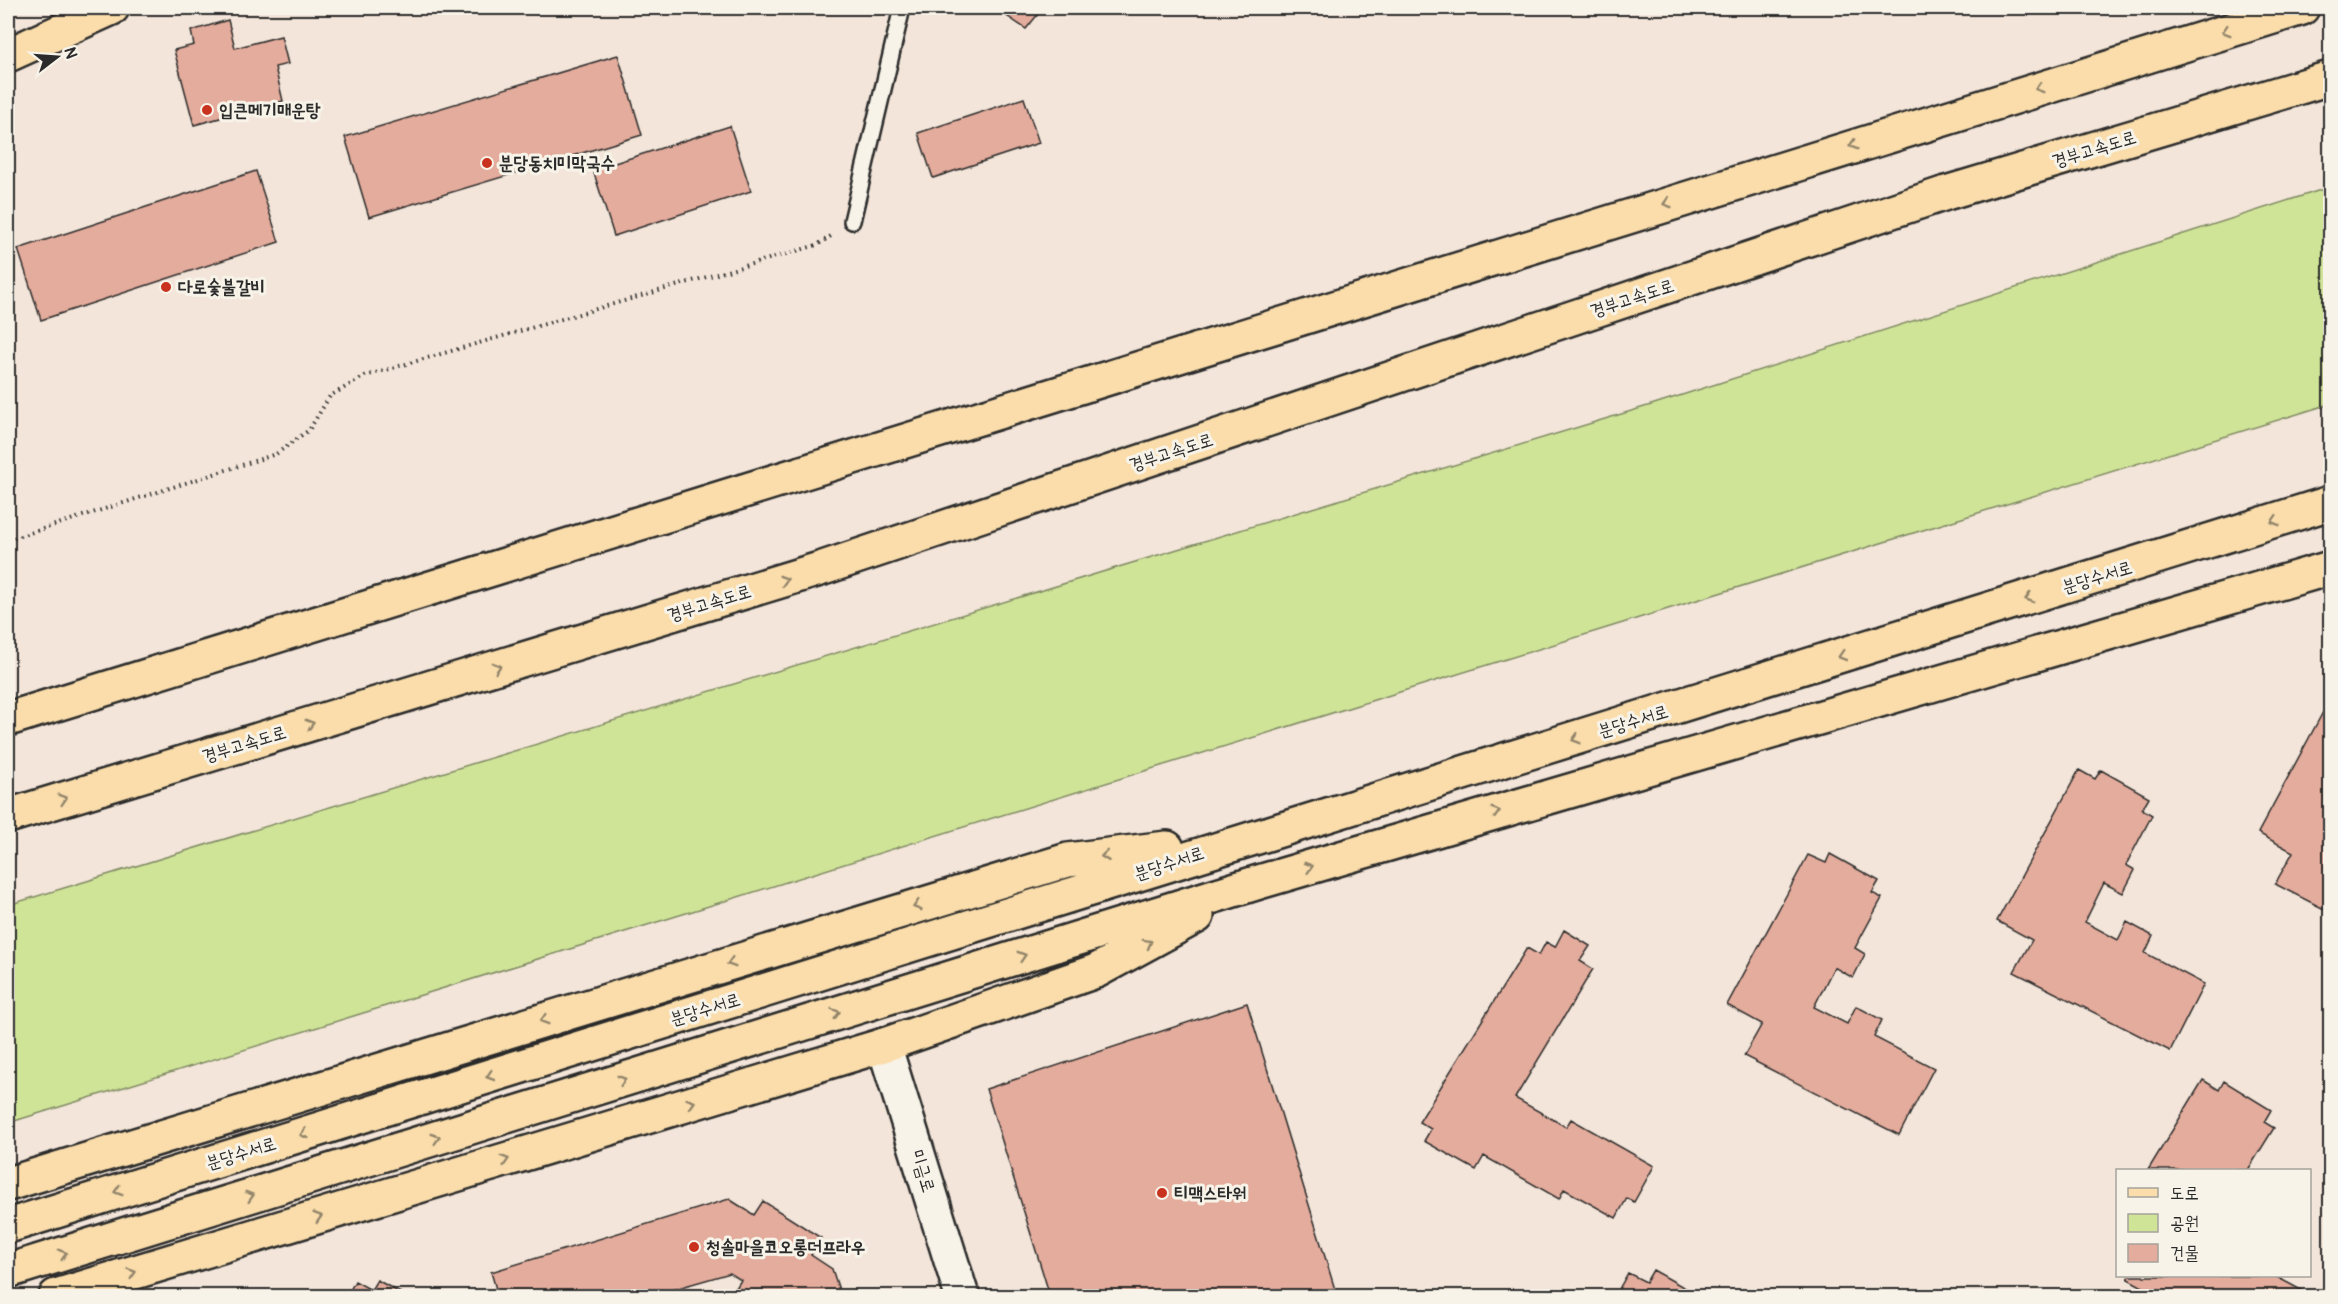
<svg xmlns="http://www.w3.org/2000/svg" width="2338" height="1304" font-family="Pangolin,'Poor Story',sans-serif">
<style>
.green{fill:#d0e498;stroke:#7e8862;stroke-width:1.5}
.building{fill:#e4ac9c;stroke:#2b2b2b;stroke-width:1.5}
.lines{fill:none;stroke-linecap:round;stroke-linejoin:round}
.lane-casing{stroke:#2b2b2b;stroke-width:20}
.secondary-casing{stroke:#2b2b2b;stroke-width:38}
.primary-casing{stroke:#2b2b2b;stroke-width:38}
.highway-casing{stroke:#2b2b2b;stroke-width:38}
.path{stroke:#2b2b2b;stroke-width:4;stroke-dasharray:1.5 4.5;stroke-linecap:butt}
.lane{stroke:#f7f3e8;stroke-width:15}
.secondary{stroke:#f7f3e8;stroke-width:33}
.primary{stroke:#faddab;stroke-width:33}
.highway{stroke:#faddab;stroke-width:33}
.oneway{stroke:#92846b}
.poi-dot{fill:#c8321e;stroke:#f7f3e8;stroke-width:2}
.labels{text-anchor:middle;stroke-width:6;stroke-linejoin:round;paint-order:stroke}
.poi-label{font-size:18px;font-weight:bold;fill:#2b2b2b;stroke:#f7f3e8;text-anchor:start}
.street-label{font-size:18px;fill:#2b2b2b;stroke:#f7f3e8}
</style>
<rect width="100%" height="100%" fill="#f3e5d9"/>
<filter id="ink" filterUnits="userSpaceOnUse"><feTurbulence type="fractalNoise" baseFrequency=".0167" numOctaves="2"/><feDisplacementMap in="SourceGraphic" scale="12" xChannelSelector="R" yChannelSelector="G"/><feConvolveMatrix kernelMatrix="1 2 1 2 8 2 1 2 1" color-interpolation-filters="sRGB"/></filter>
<g filter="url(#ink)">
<!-- green -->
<path class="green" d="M2330 187V404L8 1123V905L1651 405Z"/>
<!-- building -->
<path class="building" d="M995 8H1043L1026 29Z
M228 20 235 48 281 36 288 64 275 67 283 101 194 125 174 50 194 45 191 31Z
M618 55 642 135 369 217 345 137Z
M1024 98 1039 143 933 178 918 133Z
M730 126 751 191 614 236 593 170Z
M256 171 279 242 41 320 18 249Z
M2330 699V912L2275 884 2293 852 2258 833Z
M2079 770 2095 779 2101 770 2149 797 2142 809 2152 815 2126 865 2135 870 2123 893 2104 883 2085 922 2118 940 2127 922 2153 936 2145 953 2204 984 2170 1051 2014 972 2032 940 1997 921Z
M1830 854 1879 881 1872 893 1882 898 1855 948 1865 954 1853 978 1834 967 1814 1007 1847 1024 1856 1006 1882 1020 1874 1037 1934 1068 1899 1135 1744 1056 1762 1024 1727 1005 1808 855 1826 863Z
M1564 930 1590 946 1580 961 1593 969 1515 1098 1566 1127 1571 1119 1654 1166 1634 1202 1627 1198 1616 1218 1564 1189 1559 1199 1484 1156 1476 1170 1424 1141 1431 1129 1419 1122 1527 948 1539 955 1546 942 1555 947Z
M1247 1003 1337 1296H1050L986 1089Z
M2203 1080 2219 1090 2224 1081 2271 1110 2264 1122 2274 1128 2248 1170H2148Z
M729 1199 754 1215 763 1201 821 1238 811 1255 832 1269 841 1296H767L757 1290 753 1296H738L733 1293 741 1280 730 1273 650 1296H498L491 1272Z
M1653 1270 1687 1289 1683 1296H1615L1628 1273 1646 1282Z
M2130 1276H2275L2312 1296H2159L2128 1279Z
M377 1280 406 1296H347L355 1281 371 1290Z"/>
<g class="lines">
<defs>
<path id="lane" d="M852 221 902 8"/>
<path id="secondary" d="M884 1045 962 1296"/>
<path id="primary" d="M8 55 112 8"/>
<path id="highway" d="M8 719 2302 8
M8 816 823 568 1946 193 2330 78
M8 1184 1068 860 1167 848
M8 1226 2330 503
M8 1271 1259 882 2330 568
M56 1296 884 1045 1096 971 1197 916"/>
</defs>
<!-- lane casing -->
<use href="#lane" class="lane-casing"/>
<!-- secondary casing -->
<use href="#secondary" class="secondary-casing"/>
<!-- primary casing -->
<use href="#primary" class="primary-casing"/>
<!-- highway casing -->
<use href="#highway" class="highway-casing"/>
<!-- path -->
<path class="path" d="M8 540 276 454 309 430 330 396 365 376 817 245 831 236"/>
<!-- lane -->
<use href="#lane" class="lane"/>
<!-- secondary -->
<use href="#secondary" class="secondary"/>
<!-- primary -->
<use href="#primary" class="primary"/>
<!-- highway -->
<use href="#highway" class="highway"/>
</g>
<!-- one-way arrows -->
<defs><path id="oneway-chevron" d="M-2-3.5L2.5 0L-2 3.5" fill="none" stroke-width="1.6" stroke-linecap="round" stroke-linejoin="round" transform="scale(1.5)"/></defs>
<g class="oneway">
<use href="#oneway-chevron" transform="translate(2226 31) rotate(163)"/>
<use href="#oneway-chevron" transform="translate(2039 88) rotate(163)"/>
<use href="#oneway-chevron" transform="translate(1853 145) rotate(163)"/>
<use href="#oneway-chevron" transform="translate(1667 203) rotate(163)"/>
<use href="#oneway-chevron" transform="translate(2275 521) rotate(163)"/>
<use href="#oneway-chevron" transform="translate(784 580) rotate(-17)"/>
<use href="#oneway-chevron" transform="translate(2029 598) rotate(163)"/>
<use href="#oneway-chevron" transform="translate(1842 656) rotate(163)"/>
<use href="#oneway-chevron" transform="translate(497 667) rotate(-17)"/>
<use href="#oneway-chevron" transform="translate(310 724) rotate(-17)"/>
<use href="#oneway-chevron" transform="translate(1576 739) rotate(163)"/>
<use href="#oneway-chevron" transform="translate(63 799) rotate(-17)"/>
<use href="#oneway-chevron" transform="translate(1496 812) rotate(-16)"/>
<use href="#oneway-chevron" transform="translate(1105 856) rotate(173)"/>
<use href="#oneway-chevron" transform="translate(1309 867) rotate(-16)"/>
<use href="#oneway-chevron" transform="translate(917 906) rotate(163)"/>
<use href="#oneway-chevron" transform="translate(1148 943) rotate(-29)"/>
<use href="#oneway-chevron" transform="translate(1022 956) rotate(-17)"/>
<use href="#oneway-chevron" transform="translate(731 963) rotate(163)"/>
<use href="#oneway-chevron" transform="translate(836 1013) rotate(-17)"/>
<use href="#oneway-chevron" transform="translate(544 1020) rotate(163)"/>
<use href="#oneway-chevron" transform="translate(490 1076) rotate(163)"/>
<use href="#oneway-chevron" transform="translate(622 1080) rotate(-17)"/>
<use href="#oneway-chevron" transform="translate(691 1103) rotate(-17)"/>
<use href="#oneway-chevron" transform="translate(304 1134) rotate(163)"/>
<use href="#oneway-chevron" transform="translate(436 1138) rotate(-17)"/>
<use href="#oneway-chevron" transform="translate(505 1160) rotate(-17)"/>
<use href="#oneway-chevron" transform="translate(118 1191) rotate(163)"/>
<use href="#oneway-chevron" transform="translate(250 1196) rotate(-17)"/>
<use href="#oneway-chevron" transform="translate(318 1217) rotate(-17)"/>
<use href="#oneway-chevron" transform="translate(63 1254) rotate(-17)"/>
<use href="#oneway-chevron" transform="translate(132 1273) rotate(-17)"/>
</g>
</g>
<!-- markers -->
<g class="poi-dot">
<circle cx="207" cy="110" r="6"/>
<circle cx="487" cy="163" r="6"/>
<circle cx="166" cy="287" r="6"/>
<circle cx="1162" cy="1193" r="6"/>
<circle cx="694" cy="1247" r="6"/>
</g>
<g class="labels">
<!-- poi labels -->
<g class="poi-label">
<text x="219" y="116">입큰메기매운탕</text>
<text x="499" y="169">분당동치미막국수</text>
<text x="178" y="293">다로숯불갈비</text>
<text x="1174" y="1199">티맥스타워</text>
<text x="706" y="1253">청솔마을코오롱더프라우</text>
</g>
<!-- street labels -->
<g class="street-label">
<text transform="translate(2094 149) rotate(-17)" y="6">경부고속도로</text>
<text transform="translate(1632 298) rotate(-18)" y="6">경부고속도로</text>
<text transform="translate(1171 452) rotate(-18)" y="6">경부고속도로</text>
<text transform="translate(2097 577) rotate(-17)" y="6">분당수서로</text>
<text transform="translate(709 603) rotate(-17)" y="6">경부고속도로</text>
<text transform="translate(1633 721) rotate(-17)" y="6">분당수서로</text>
<text transform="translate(244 744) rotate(-17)" y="6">경부고속도로</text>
<text transform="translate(1169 863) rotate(-18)" y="6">분당수서로</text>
<text transform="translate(705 1009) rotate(-17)" y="6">분당수서로</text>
<text transform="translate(241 1153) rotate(-17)" y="6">분당수서로</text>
<text transform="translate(923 1171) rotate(73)" y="6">미금로</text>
</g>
</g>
<!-- margin -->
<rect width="2338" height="1304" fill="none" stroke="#f7f3e8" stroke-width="30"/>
<rect x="15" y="15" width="2308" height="1274" fill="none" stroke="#2b2b2b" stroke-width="2" filter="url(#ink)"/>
<!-- legend -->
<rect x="2116" y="1169" width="195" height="108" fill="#f7f3e8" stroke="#a5a39c" stroke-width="1.5"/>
<rect x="2128" y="1188" width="30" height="9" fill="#faddab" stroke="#a5a39c" stroke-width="1.5"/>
<text x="2170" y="1199" font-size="18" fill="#2b2b2b">도로</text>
<rect x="2128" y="1214" width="30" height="18" fill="#d0e498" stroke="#a5a39c" stroke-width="1.5"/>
<text x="2170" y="1229" font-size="18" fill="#2b2b2b">공원</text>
<rect x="2128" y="1244" width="30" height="18" fill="#e4ac9c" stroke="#a5a39c" stroke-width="1.5"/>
<text x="2170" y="1259" font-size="18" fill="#2b2b2b">건물</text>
<!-- north arrow -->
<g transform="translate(57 57) rotate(73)" stroke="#f7f3e8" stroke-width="4.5" paint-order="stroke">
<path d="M0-4.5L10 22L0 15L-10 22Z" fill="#2b2b2b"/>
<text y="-9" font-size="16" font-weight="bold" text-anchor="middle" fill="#2b2b2b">N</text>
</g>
</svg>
